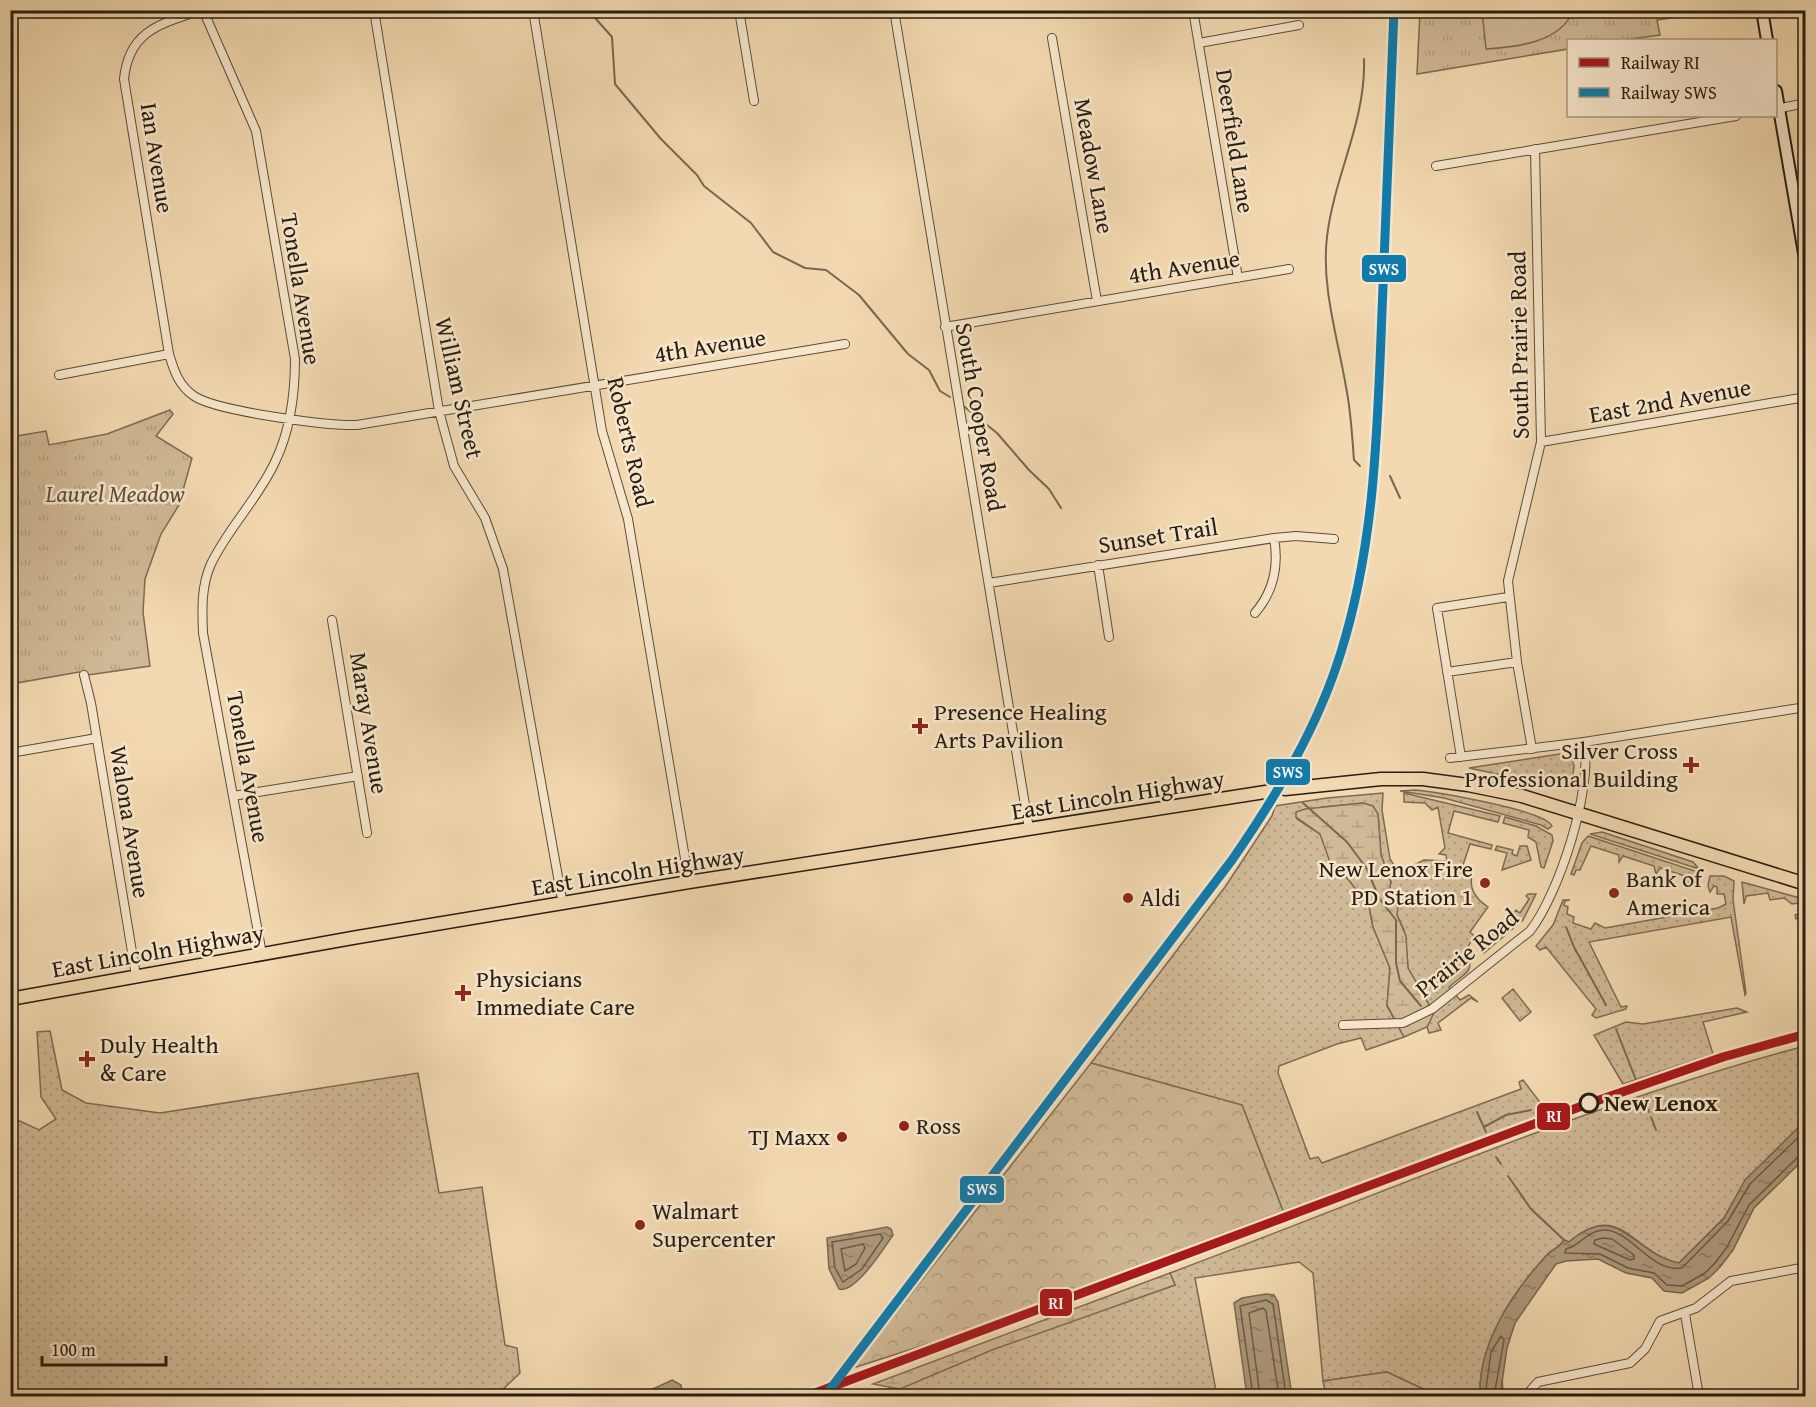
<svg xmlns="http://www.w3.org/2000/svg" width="1816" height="1407" font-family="'Gentium Book Plus',serif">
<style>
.grass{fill:url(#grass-dots);stroke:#7c6b54;stroke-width:1.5}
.forest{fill:url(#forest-crowns);stroke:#7c6b54;stroke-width:1.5}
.wetland{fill:url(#wetland-marsh);stroke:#7c6b54;stroke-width:1.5}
.park{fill:url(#park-tufts);stroke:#7c6b54;stroke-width:1.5}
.pitch{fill:#d0b996;stroke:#7c6b54;stroke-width:1.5}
.water{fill:url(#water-ripples);stroke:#786751;stroke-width:1.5}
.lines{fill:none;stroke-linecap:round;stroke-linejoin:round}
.shore{stroke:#6a5b46;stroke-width:1.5}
.stream{stroke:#786751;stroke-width:2}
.minor-casing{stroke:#5a4c39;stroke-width:10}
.secondary-casing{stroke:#271d11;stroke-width:14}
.primary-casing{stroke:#271d11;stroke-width:15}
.minor{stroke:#f7e6cc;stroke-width:8}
.secondary{stroke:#f7e6cc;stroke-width:10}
.primary{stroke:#f3d9b1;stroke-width:12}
.rail-1-casing{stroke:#f7e6cc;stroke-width:14}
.rail-2-casing{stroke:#f7e6cc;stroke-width:14}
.rail-1{stroke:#a81818;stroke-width:9}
.rail-2{stroke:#117bac;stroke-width:9}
.poi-dot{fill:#8f2418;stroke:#f7e6cc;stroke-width:2}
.stop-dot{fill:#f7e6cc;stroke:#271d11;stroke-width:3}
.labels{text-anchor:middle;stroke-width:5;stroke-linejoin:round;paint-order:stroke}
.street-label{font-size:24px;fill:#271d11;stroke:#f7e6cc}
.park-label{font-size:24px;font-style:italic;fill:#5a4c39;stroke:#f7e6cc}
.poi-label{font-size:24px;fill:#271d11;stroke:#f7e6cc;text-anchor:start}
.stop-label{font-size:24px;font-weight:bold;fill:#271d11;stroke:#f7e6cc;text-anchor:start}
.line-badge{stroke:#f7e6cc;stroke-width:2}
.badge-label{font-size:16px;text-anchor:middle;font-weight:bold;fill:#fff}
</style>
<defs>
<pattern id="grass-dots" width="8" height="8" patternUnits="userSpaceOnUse" patternTransform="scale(1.5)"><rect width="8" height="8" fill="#d0b996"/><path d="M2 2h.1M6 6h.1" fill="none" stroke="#b39f80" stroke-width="1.8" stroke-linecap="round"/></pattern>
<pattern id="forest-crowns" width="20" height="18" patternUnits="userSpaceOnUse" patternTransform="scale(1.5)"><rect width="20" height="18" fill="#d0b996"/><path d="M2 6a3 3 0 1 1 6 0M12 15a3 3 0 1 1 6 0" fill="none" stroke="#b39f80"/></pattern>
<pattern id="wetland-marsh" width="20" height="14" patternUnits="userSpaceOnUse" patternTransform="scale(1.5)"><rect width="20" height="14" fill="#d0b996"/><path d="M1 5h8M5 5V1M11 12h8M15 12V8" fill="none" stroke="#b39f80"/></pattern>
<pattern id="park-tufts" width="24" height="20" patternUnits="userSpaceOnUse" patternTransform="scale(1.5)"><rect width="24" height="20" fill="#d0b996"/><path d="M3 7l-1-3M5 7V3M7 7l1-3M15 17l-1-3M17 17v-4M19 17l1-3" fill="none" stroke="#b39f80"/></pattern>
<pattern id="water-ripples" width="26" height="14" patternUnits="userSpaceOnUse" patternTransform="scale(1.5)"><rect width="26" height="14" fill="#ae997b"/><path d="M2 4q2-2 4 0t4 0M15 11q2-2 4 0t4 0" fill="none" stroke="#8e7c63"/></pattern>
</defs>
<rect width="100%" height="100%" fill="#f3d9b1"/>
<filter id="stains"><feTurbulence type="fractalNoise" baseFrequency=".00333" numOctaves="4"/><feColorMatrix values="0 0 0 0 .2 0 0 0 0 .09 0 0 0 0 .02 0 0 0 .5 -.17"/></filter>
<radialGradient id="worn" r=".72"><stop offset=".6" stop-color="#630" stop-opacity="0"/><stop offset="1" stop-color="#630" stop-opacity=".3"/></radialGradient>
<!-- grass -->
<path class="grass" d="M1566 753 1571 756 1574 766 1572 784 1566 789 1469 768Z
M1415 790C1436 792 1545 810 1552 826L1548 829 1541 825 1444 798 1400 791Z
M1383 793 1382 810 1390 859 1399 873 1424 860 1447 861 1446 855 1439 854 1445 848 1438 807 1432 810 1425 803 1404 802V793L1500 816 1498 822 1454 811 1448 833 1492 845 1491 849 1470 844 1463 865 1473 869C1468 886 1473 897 1488 907L1470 932 1474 936 1468 947C1472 975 1471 968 1449 987L1460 1000 1469 995 1478 1002 1471 998 1438 1023 1441 1030 1429 1033 1427 1027 1433 1009 1424 999 1408 968 1404 930 1397 915 1396 904 1388 895 1391 882 1381 855 1378 814 1363 803 1323 807 1296 814 1297 819 1320 834 1341 870 1369 906 1373 927 1390 968 1387 1006 1404 1037 1366 1050 1361 1038 1337 1044 1279 1066 1278 1073 1310 1159 1318 1157 1322 1163 1521 1089 1519 1082 1523 1080 1542 1105 1543 1115 1283 1211 1242 1105 1091 1063 1225 887 1272 816 1275 806 1327 798Z
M1505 817 1536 826 1552 835 1553 841 1544 868 1541 867 1536 842 1528 837 1529 830 1503 823Z
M1602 832 1693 862 1699 869 1590 834Z
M1588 836 1698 872 1699 877 1694 884 1688 885V877L1660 868 1656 874 1654 866 1623 856 1619 862V855L1591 846 1580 870H1576L1574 875 1571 874 1582 843Z
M1497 846 1513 850 1512 854 1517 856 1520 846H1527L1531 860 1502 870 1507 853 1495 850Z
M1710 876H1724L1734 881 1733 900 1746 993 1745 995 1731 917 1589 942 1621 1007 1627 1006 1626 1009 1596 1018 1592 1015 1596 1009 1546 947 1540 950 1536 946 1553 925 1563 900H1570L1565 901 1564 905 1568 907 1567 914 1574 917 1573 923 1591 929 1595 923 1605 928 1718 908 1726 904 1724 894H1717V887L1714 886 1710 892 1708 886Z
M1742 882 1800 898 1805 901V912L1796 919 1795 915 1801 913 1799 903 1792 904 1784 898 1770 900 1768 893 1746 896 1744 904Z
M1528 894H1536L1523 920 1484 953 1482 947 1502 921 1507 924 1516 910 1520 913 1529 899 1526 896Z
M1513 989 1531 1012 1520 1021 1502 998Z
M1737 1008 1747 1012 1703 1022 1713 1054 1623 1084 1594 1035 1626 1022 1643 1024Z
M50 1031 62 1090 86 1103 160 1113 418 1073 439 1193 482 1187 505 1345 517 1348 520 1373 496 1396H11V1117L39 1130 56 1119 41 1097 37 1032Z
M1805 1046V1121L1746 1180 1724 1218 1679 1263C1631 1253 1621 1198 1569 1242L1564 1240C1559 1248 1553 1249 1547 1255 1512 1293 1478 1344 1480 1396H1438L1387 1372 1323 1381 1313 1273 1299 1262 1195 1278 1217 1396H877L906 1377 1175 1285 1170 1273C1381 1194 1588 1104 1805 1046Z"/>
<!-- forest -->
<path class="forest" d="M1091 1063 1242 1105 1283 1211 937 1341 853 1368Z
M1387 1372 1438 1396H1326L1323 1381Z"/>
<!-- wetland -->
<path class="wetland" d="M1363 803 1373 806 1378 814 1381 855 1391 882 1388 895 1398 907 1397 915 1406 936 1408 968 1434 1013 1427 1027 1404 1037 1387 1005 1390 968 1373 927 1369 906 1341 870 1330 862 1320 834 1296 817V812L1305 809Z
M1170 1273 1175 1285 992 1350 900 1389 873 1384Z"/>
<!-- park -->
<path class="park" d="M1420 11H1717L1657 20 1660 35 1623 40H1568V49L1417 74Z
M170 410 173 414 156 436 192 458 179 505 161 534 145 579 143 612 150 666 88 675 79 672 11 684V437L46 431 49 445 107 434Z"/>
<!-- pitch -->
<path class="pitch" d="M1482 11V10L1573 11C1560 43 1516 47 1486 49Z"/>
<!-- water -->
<path class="water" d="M1805 1121V1158L1754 1208 1733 1250 1720 1267 1709 1278 1682 1293 1664 1291 1652 1278 1626 1273 1598 1259 1566 1261 1556 1264 1515 1323 1507 1348 1500 1396H1480C1478 1344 1512 1293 1547 1255 1553 1249 1559 1248 1564 1240L1569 1242C1620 1199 1632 1254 1679 1263L1724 1218 1745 1180Z
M887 1227 891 1229 893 1235C884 1248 855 1294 839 1289L829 1269 827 1238Z
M1266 1294 1274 1295 1278 1302 1292 1396H1247L1234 1303 1242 1298Z
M672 1380 681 1385 683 1396H638Z"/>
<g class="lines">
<!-- shore -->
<path class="shore" d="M1806 1130 1750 1184 1728 1221 1682 1268C1650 1273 1631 1229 1603 1230 1587 1231 1580 1246 1566 1249L1565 1253 1600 1254 1628 1268 1654 1273 1667 1285 1682 1286 1705 1273 1715 1263 1727 1247 1749 1205 1799 1156 1806 1154
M880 1234 883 1238 862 1269 843 1282 835 1268 832 1242Z
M1603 1238 1612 1239 1634 1255V1259L1630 1260 1594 1244 1595 1240Z
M863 1244 865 1248 856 1264 845 1271 841 1249Z
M1253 1396 1240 1306 1266 1300 1273 1304 1286 1396
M1260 1396 1249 1313 1263 1308 1266 1311 1279 1396
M1485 1396 1491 1352 1501 1336 1504 1340 1494 1396"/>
<!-- stream -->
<path class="stream" d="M588 10 612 37 615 84 661 139 697 175 704 186 751 223 773 252 805 268 826 270 859 295 908 354 929 370 940 391 950 397
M961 404 997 433 1029 470 1049 489 1061 508
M1360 466 1354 460C1352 436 1351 411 1346 387 1338 339 1321 286 1327 237 1334 176 1366 122 1364 59
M1390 476 1400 498
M1303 803 1347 842 1367 869 1379 898 1396 920V963L1400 981 1421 1006
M1566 927 1574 947 1606 1005
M1616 1029 1636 1080
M1644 1098 1649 1112
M1477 1112 1486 1132
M1651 1117 1656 1130
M1484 1127 1506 1115 1531 1110
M1496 1157 1501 1164
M1508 1176 1531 1209 1564 1240
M1502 1381 1503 1396"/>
<defs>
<path id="minor" d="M201 10C161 24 129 30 124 79L169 354C174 371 179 386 194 396 216 411 327 426 357 425L845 344
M203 10 256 131 295 359C295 393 290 431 275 462 258 499 228 528 211 564 201 586 202 610 203 633L262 954
M374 10 439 411 454 466 485 518 503 569 563 905
M533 10 602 431 628 519 689 882
M739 10 754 101
M894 10 1029 829
M1193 10 1238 278
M1052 38 1097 301
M1199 43 1299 25
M1776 109 1806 103
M1436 166 1736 116
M945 327 1289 269
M59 375 169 354
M1541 442 1806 397
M1098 565 1109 637
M989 583 1274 538 1296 536 1334 539
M1255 613C1274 591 1279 566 1274 538
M332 620 367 833
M1447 672 1517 662
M84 675 91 703 136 976
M1532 749 1517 662 1508 581 1541 442 1535 149
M10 753 97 738
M1461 757 1437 608 1508 597
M1450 758 1584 742 1806 707
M233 796 358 776
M1343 1025 1403 1023 1432 1009 1530 931C1559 894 1593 789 1584 742
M1685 1314 1699 1396
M1529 1396 1530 1391 1538 1382 1630 1363 1645 1349 1660 1321 1696 1308 1731 1281 1806 1267
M1799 1396 1806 1395"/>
<path id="secondary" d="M1762 10 1767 40
M1776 91 1806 265"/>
<path id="primary" d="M1285 789 1381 779H1423L1468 785 1522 796 1806 884
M10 999 358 937 689 882 1272 791"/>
</defs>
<!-- minor casing -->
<use href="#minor" class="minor-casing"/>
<!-- secondary casing -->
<use href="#secondary" class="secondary-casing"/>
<!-- primary casing -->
<use href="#primary" class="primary-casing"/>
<!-- minor -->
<use href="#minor" class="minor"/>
<!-- secondary -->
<use href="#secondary" class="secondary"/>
<!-- primary -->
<use href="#primary" class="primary"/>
<defs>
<path id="rail-1" d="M807 1396 1582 1106 1723 1057 1806 1034"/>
<path id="rail-2" d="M825 1396 1232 860C1277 795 1318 727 1341 652 1373 550 1377 443 1381 337 1386 228 1389 119 1394 10"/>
</defs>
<!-- rail-1 casing -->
<use href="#rail-1" class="rail-1-casing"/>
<!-- rail-2 casing -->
<use href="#rail-2" class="rail-2-casing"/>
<!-- rail-1 -->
<use href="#rail-1" class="rail-1"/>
<!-- rail-2 -->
<use href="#rail-2" class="rail-2"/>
</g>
<!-- markers -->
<g class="poi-dot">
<path d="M917 717h6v6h6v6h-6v6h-6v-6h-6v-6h6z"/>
<path d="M1688 756h6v6h6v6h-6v6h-6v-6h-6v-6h6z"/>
<circle cx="1485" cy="883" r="6"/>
<circle cx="1614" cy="893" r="6"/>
<circle cx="1128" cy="898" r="6"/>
<path d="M460 984h6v6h6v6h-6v6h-6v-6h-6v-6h6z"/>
<path d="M84 1050h6v6h6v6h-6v6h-6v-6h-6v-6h6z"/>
<circle cx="904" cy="1126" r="6"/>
<circle cx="842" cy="1137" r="6"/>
<circle cx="640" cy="1225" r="6"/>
</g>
<circle class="stop-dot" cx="1589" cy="1103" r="9"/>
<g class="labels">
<!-- street labels -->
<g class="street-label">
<text transform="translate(1235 141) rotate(81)" y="8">Deerfield Lane</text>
<text transform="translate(157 158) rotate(81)" y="8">Ian Avenue</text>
<text transform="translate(1094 166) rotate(80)" y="8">Meadow Lane</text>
<text transform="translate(1184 267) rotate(-9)" y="8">4th Avenue</text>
<text transform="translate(301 289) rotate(81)" y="8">Tonella Avenue</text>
<text transform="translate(1519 345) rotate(-91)" y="8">South Prairie Road</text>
<text transform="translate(710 346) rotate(-9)" y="8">4th Avenue</text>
<text transform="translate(459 388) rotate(77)" y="8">William Street</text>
<text transform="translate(1670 401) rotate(-10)" y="8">East 2nd Avenue</text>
<text transform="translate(980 417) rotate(80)" y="8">South Cooper Road</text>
<text transform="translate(630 442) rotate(77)" y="8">Roberts Road</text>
<text transform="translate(1158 536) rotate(-9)" y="8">Sunset Trail</text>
<text transform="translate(369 723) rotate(81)" y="8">Maray Avenue</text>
<text transform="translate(248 767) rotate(80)" y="8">Tonella Avenue</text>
<text transform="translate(1118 795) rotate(-9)" y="8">East Lincoln Highway</text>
<text transform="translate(130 822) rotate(81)" y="8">Walona Avenue</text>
<text transform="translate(638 871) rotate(-9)" y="8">East Lincoln Highway</text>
<text transform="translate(158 951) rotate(-10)" y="8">East Lincoln Highway</text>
<text transform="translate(1467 953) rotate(-39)" y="8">Prairie Road</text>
</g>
<!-- park labels -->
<g class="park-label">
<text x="115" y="502">Laurel Meadow</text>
</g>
<!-- poi labels -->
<g class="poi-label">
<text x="934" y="720">Presence Healing<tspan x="934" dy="28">Arts Pavilion</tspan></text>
<text x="1678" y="759" text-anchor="end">Silver Cross<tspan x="1678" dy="28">Professional Building</tspan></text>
<text x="1473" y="877" text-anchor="end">New Lenox Fire<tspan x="1473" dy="28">PD Station 1</tspan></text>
<text x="1626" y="887">Bank of<tspan x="1626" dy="28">America</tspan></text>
<text x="1140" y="906">Aldi</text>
<text x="476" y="987">Physicians<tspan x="476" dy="28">Immediate Care</tspan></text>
<text x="100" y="1053">Duly Health<tspan x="100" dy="28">&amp; Care</tspan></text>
<text x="916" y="1134">Ross</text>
<text x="830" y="1145" text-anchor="end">TJ Maxx</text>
<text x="652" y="1219">Walmart<tspan x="652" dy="28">Supercenter</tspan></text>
</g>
<!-- stop labels -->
<g class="stop-label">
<text x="1604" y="1111">New Lenox</text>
</g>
</g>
<g class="line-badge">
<rect x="1361" y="254" width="46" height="29" rx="6" fill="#117bac"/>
<rect x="1265" y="758" width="46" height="28" rx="6" fill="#117bac"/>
<rect x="1536" y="1102" width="35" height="29" rx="6" fill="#a81818"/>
<rect x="959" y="1175" width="46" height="29" rx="6" fill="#117bac"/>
<rect x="1039" y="1288" width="34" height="29" rx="6" fill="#a81818"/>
</g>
<g class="badge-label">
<text x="1384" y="275">SWS</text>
<text x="1288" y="778">SWS</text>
<text x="1554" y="1122">RI</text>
<text x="982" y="1195">SWS</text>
<text x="1056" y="1309">RI</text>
</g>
<!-- margin -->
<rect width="1816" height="1407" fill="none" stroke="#f3d9b1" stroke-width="36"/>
<rect x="12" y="12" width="1792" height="1383" fill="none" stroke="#271d11" stroke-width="3"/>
<rect x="18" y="18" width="1780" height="1371" fill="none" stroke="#271d11" stroke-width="1.5"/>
<!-- legend -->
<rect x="1567" y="39" width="210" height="78" fill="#f7e6cc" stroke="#a49681" stroke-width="1.5"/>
<rect x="1579" y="58" width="30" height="9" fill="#a81818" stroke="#a49681" stroke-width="1.5"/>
<text x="1621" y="69" font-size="18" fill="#271d11">Railway RI</text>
<rect x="1579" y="88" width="30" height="9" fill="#117bac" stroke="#a49681" stroke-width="1.5"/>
<text x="1621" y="99" font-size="18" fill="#271d11">Railway SWS</text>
<!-- scale -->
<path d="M42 1356v9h124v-9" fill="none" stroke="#271d11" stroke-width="3"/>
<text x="51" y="1356" font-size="18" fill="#271d11" stroke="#f7e6cc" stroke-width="4.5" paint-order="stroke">100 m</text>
<rect width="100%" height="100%" filter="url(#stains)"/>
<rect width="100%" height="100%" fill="url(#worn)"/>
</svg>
